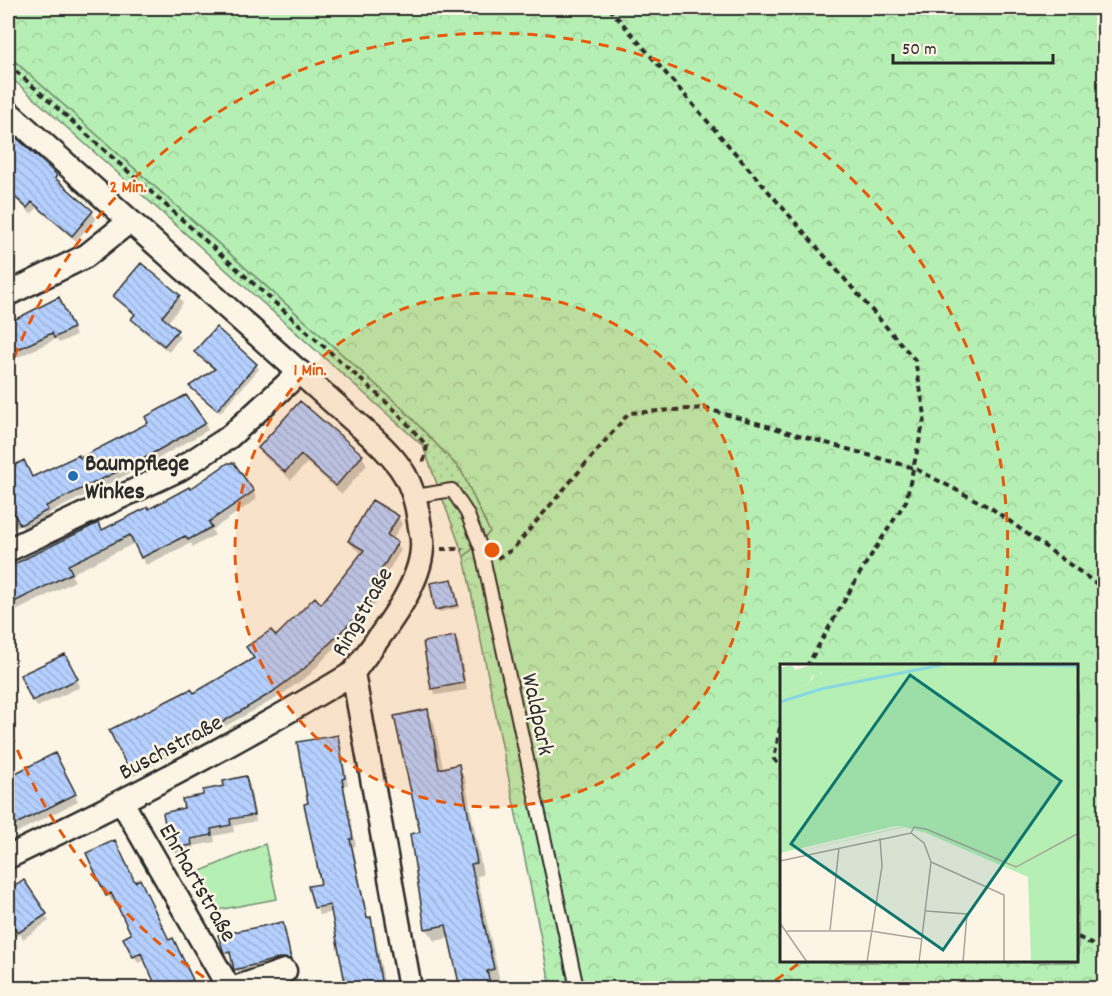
<svg xmlns="http://www.w3.org/2000/svg" width="1112" height="996" font-family="Dekko,sans-serif">
<style>
.grass{fill:url(#grass-dots);stroke:#708d6f;stroke-width:1.5}
.forest{fill:url(#forest-crowns);stroke:#708d6f;stroke-width:1.5;fill-rule:evenodd}
.park{fill:#b6efb3;stroke:#708d6f;stroke-width:1.5}
.shadow{fill:#0003}
.building{fill:url(#building-back-hatch);stroke:#2b2b2b;stroke-width:1.5}
.lines{fill:none;stroke-linecap:round;stroke-linejoin:round}
.lane-casing{stroke:#2b2b2b;stroke-width:16}
.street-casing{stroke:#2b2b2b;stroke-width:27}
.path{stroke:#2b2b2b;stroke-width:4;stroke-dasharray:6 4.5;stroke-linecap:butt}
.lane{stroke:#fcf5e5;stroke-width:12}
.street{stroke:#fcf5e5;stroke-width:22}
.ring{fill:none;stroke:#e8590c;stroke-width:3;stroke-dasharray:10 8}
.poi-dot{fill:#1f6fb2;stroke:#fcf5e5;stroke-width:2}
.labels{text-anchor:middle;stroke-width:5;stroke-linejoin:round;paint-order:stroke}
.poi-label{font-size:24px;font-weight:bold;fill:#2b2b2b;stroke:#fcf5e5;text-anchor:start}
.street-label{font-size:24px;fill:#2b2b2b;stroke:#fcf5e5}
.inset-river{fill:none;stroke:#87d8e1;stroke-width:3}
.inset-road{fill:none;stroke:#a8a49b;stroke-width:1.5}
.view{fill:#0f766e;fill-opacity:0.15;stroke:#0f766e;stroke-width:3}
.inset-edge{fill:none;stroke:#2b2b2b;stroke-width:3}
.centre{fill:#e8590c;stroke:#fcf5e5;stroke-width:3}
.ring-label{font-size:18px;text-anchor:middle;font-weight:bold;fill:#e8590c;stroke:#fcf5e5;stroke-width:5;stroke-linejoin:round;paint-order:stroke}
</style>
<defs>
<pattern id="grass-dots" width="8" height="8" patternUnits="userSpaceOnUse" patternTransform="scale(1.5)"><rect width="8" height="8" fill="#b6efb3"/><path d="M2 2h.1M6 6h.1" fill="none" stroke="#9dcd9a" stroke-width="1.8" stroke-linecap="round"/></pattern>
<pattern id="forest-crowns" width="20" height="18" patternUnits="userSpaceOnUse" patternTransform="scale(1.5)"><rect width="20" height="18" fill="#b6efb3"/><path d="M2 6a3 3 0 1 1 6 0M12 15a3 3 0 1 1 6 0" fill="none" stroke="#9dcd9a"/></pattern>
<pattern id="building-back-hatch" width="6" height="6" patternUnits="userSpaceOnUse" patternTransform="scale(1.5)"><rect width="6" height="6" fill="#b5d0fe"/><path d="M-1 5l2 2M0 0l6 6M5-1l2 2" fill="none" stroke="#9cb3da"/></pattern>
</defs>
<rect width="100%" height="100%" fill="#fcf5e5"/>
<filter id="ink" filterUnits="userSpaceOnUse"><feTurbulence type="fractalNoise" baseFrequency=".0167" numOctaves="2"/><feDisplacementMap in="SourceGraphic" scale="12" xChannelSelector="R" yChannelSelector="G"/><feConvolveMatrix kernelMatrix="1 2 1 2 8 2 1 2 1" color-interpolation-filters="sRGB"/></filter>
<g filter="url(#ink)">
<!-- grass -->
<path class="grass" d="M8 55 401 407 461 470 490 532 464 557 423 446 8 75Z"/>
<!-- forest -->
<path class="forest" d="M8 8H1104V988H551L464 557 490 532 461 470 401 407 8 55ZM782 666H1078V962H782Z"/>
<!-- park -->
<path class="park" d="M265 844 277 899 218 910 196 873Z"/>
<!-- shadow -->
<path class="shadow" d="M8 132 92 212 96 219 76 241 37 208 31 214 10 194 8 186 14 179 8 173Z
M8 261 14 276 8 279Z
M115 296H179L183 303 167 323 180 337 169 352 137 326 133 319 136 316Z
M58 299 76 335 59 343 56 339 8 362V323Z
M196 352 256 365 259 369 220 413 191 386 215 371Z
M11 403 13 408 8 411V405Z
M205 424 208 430 145 466 49 513 51 518 25 531 21 525 8 532V470L23 462 32 479 80 460Z
M260 448 362 456 367 465 342 494 307 463 291 480 265 457Z
M253 491 257 499 212 530 215 535 193 547 191 543 146 565 135 543 71 574 75 581 8 615V569L97 525 102 532 149 511Z
M398 517 402 524 392 540 401 550 376 591 381 598 309 675 275 699 134 776 111 731 193 695 256 659 276 639 321 606 363 554 354 548 350 541Z
M452 580 459 608 439 612 437 609Z
M455 637 459 644 467 690 436 695 432 688Z
M69 662 80 687 37 707 33 700Z
M427 711 434 723 443 769 458 766 465 779 483 875 477 876 500 982 493 983 494 988H461L450 938 434 941 427 929 422 833Z
M337 737 341 744 348 785H344L356 846H353L368 919 374 926 385 988H338V986L347 984 333 912 319 915 310 887 322 885 310 805Z
M55 755 78 801 8 837V779Z
M246 778 250 785 256 821 233 826 234 832 214 836 215 842 194 846 195 852 176 856 165 814 186 810 205 796Z
M88 854 135 883 169 942 176 947 196 988H159L145 960 138 963 125 939 133 935 116 900 112 902 108 895Z
M23 882 49 921 23 939 20 934 8 942V892Z
M283 924 291 962 283 961 238 973 232 955H228L226 952Z"/>
<!-- building -->
<path class="building" d="M8 130 57 175 55 178 93 211 72 236 32 202 27 208 8 191Z
M141 263 180 295 162 317 178 330 164 346 131 319 135 314 113 296Z
M59 297 73 328 54 338 52 333 8 354V323Z
M216 327 257 364 217 410 189 386 215 369 194 352Z
M186 395 206 423 141 460 46 506 48 510 20 525 8 501V469L24 460 32 477 79 455 80 458 148 423 145 417Z
M300 401 363 455 336 486 301 455 285 472 258 448Z
M228 463H234L254 491 209 522 212 527 188 540 185 536 141 558 130 535 68 565 72 573 8 605V567L98 523 102 530 148 507 149 509 189 487 190 489Z
M372 500 399 516 387 535 398 542 372 585 379 590 363 610 305 668 271 693 211 729 129 770 109 730 191 689 194 693 254 658 246 647 271 630 276 636 315 597 321 604 364 550 348 541Z
M452 579 458 605 435 610 430 583Z
M455 636 464 683 431 689 423 642Z
M65 654 78 679 32 701 20 675Z
M428 709 439 769 459 764 477 863 471 864 494 969 487 971 491 988H460L446 925 425 929 410 834 420 832 394 716Z
M338 735 345 778 342 779 353 839H350L367 918 371 917 382 988H346L330 905 314 908 308 886 321 884 304 804 308 803 297 742Z
M55 753 76 794 8 828V777Z
M246 776 254 815 230 819 231 825 211 829 212 835 191 839 192 845 170 849 163 813 184 808 182 799 203 795V790L224 786 223 781Z
M115 840 135 882 140 879 169 940 173 938 193 980 176 988H157L141 953 133 957 123 938 131 934 111 893 106 896 86 853Z
M24 880 47 914 18 933 8 918V891Z
M283 922 291 959 281 958 234 970 230 952 224 953 218 935Z"/>
<g class="lines">
<defs>
<path id="lane" d="M416 496 452 490 467 513 481 548 577 988"/>
<path id="street" d="M8 112 373 438C401 464 414 482 419 521 420 529 423 539 422 548 420 590 376 640 353 673L410 988
M8 294 86 256 130 221
M8 550 180 469 228 438 300 372
M122 802 229 988
M8 857C126 801 241 741 353 673
M235 988 285 971"/>
</defs>
<!-- lane casing -->
<use href="#lane" class="lane-casing"/>
<!-- street casing -->
<use href="#street" class="street-casing"/>
<!-- path -->
<path class="path" d="M609 8 915 360 925 415 906 501 863 568 807 666
M8 64 396 411 427 446 423 465
M441 549H463
M497 558 512 550 629 413 704 408 914 468 991 508 1104 589
M782 717 774 759 782 768
M1078 937 1104 951"/>
<!-- lane -->
<use href="#lane" class="lane"/>
<!-- street -->
<use href="#street" class="street"/>
</g>
</g>
<!-- distance rings -->
<circle cx="492" cy="550" r="257" fill="#e8590c" fill-opacity=".12"/>
<g class="ring">
<circle cx="492" cy="550" r="257"/>
<path d="M798 964A515 515 0 0 1 765 987M219 987A515 515 0 0 1 8 726M8 374A515 515 0 0 1 994 666"/>
</g>
<!-- markers -->
<circle class="poi-dot" cx="73" cy="476" r="6"/>
<g class="labels">
<!-- poi labels -->
<g class="poi-label">
<text x="85" y="470">Baumpflege<tspan x="85" dy="28">Winkes</tspan></text>
</g>
<!-- street labels -->
<g class="street-label">
<text transform="translate(361 611) rotate(-60)" y="8">Ringstraße</text>
<text transform="translate(539 714) rotate(78)" y="8">Waldpark</text>
<text transform="translate(170 746) rotate(-28)" y="8">Buschstraße</text>
<text transform="translate(199 882) rotate(60)" y="8">Ehrhartstraße</text>
</g>
</g>
<!-- overview -->
<g transform="translate(780 664)">
<rect width="298" height="298" fill="#fcf5e5"/>
<path d="M35 0H112L60 18 49 16 41 8 32 12 29 20 0 31V4L12 1 15 6ZM132 160 145 162 146 169 124 163 0 192Z" fill="#b6efb3"/>
<path d="M112 0H298V298H251L248 213 146 169 144 162H116L0 189V31L29 20 37 7 60 18Z" fill="#b6efb3"/>
<path class="inset-river" d="M174 0 299 2M0 38 41 25 166 0"/>
<path class="inset-road" d="M131 169 134 163 146 165 236 203 299 169M0 197 131 169 144 179 151 198 224 231V298M146 247 187 250 183 298M0 259 27 298M50 266 59 184M7 267H91L142 275M87 298 102 202 100 174M139 298 151 198"/>
<path class="view" d="M130 11 281 117 163 286 11 180Z"/>
<rect width="298" height="298" class="inset-edge"/>
</g>
<circle cx="492" cy="550" r="9" class="centre"/>
<g class="ring-label">
<text x="128" y="192">2 Min.</text>
<text x="310" y="375">1 Min.</text>
</g>
<!-- margin -->
<rect width="1112" height="996" fill="none" stroke="#fcf5e5" stroke-width="30"/>
<rect x="15" y="15" width="1082" height="966" fill="none" stroke="#2b2b2b" stroke-width="2" filter="url(#ink)"/>
<!-- scale -->
<path d="M893 54v9h160v-9" fill="none" stroke="#2b2b2b" stroke-width="3"/>
<text x="902" y="54" font-size="18" fill="#2b2b2b" stroke="#fcf5e5" stroke-width="4.5" paint-order="stroke">50 m</text>
</svg>
